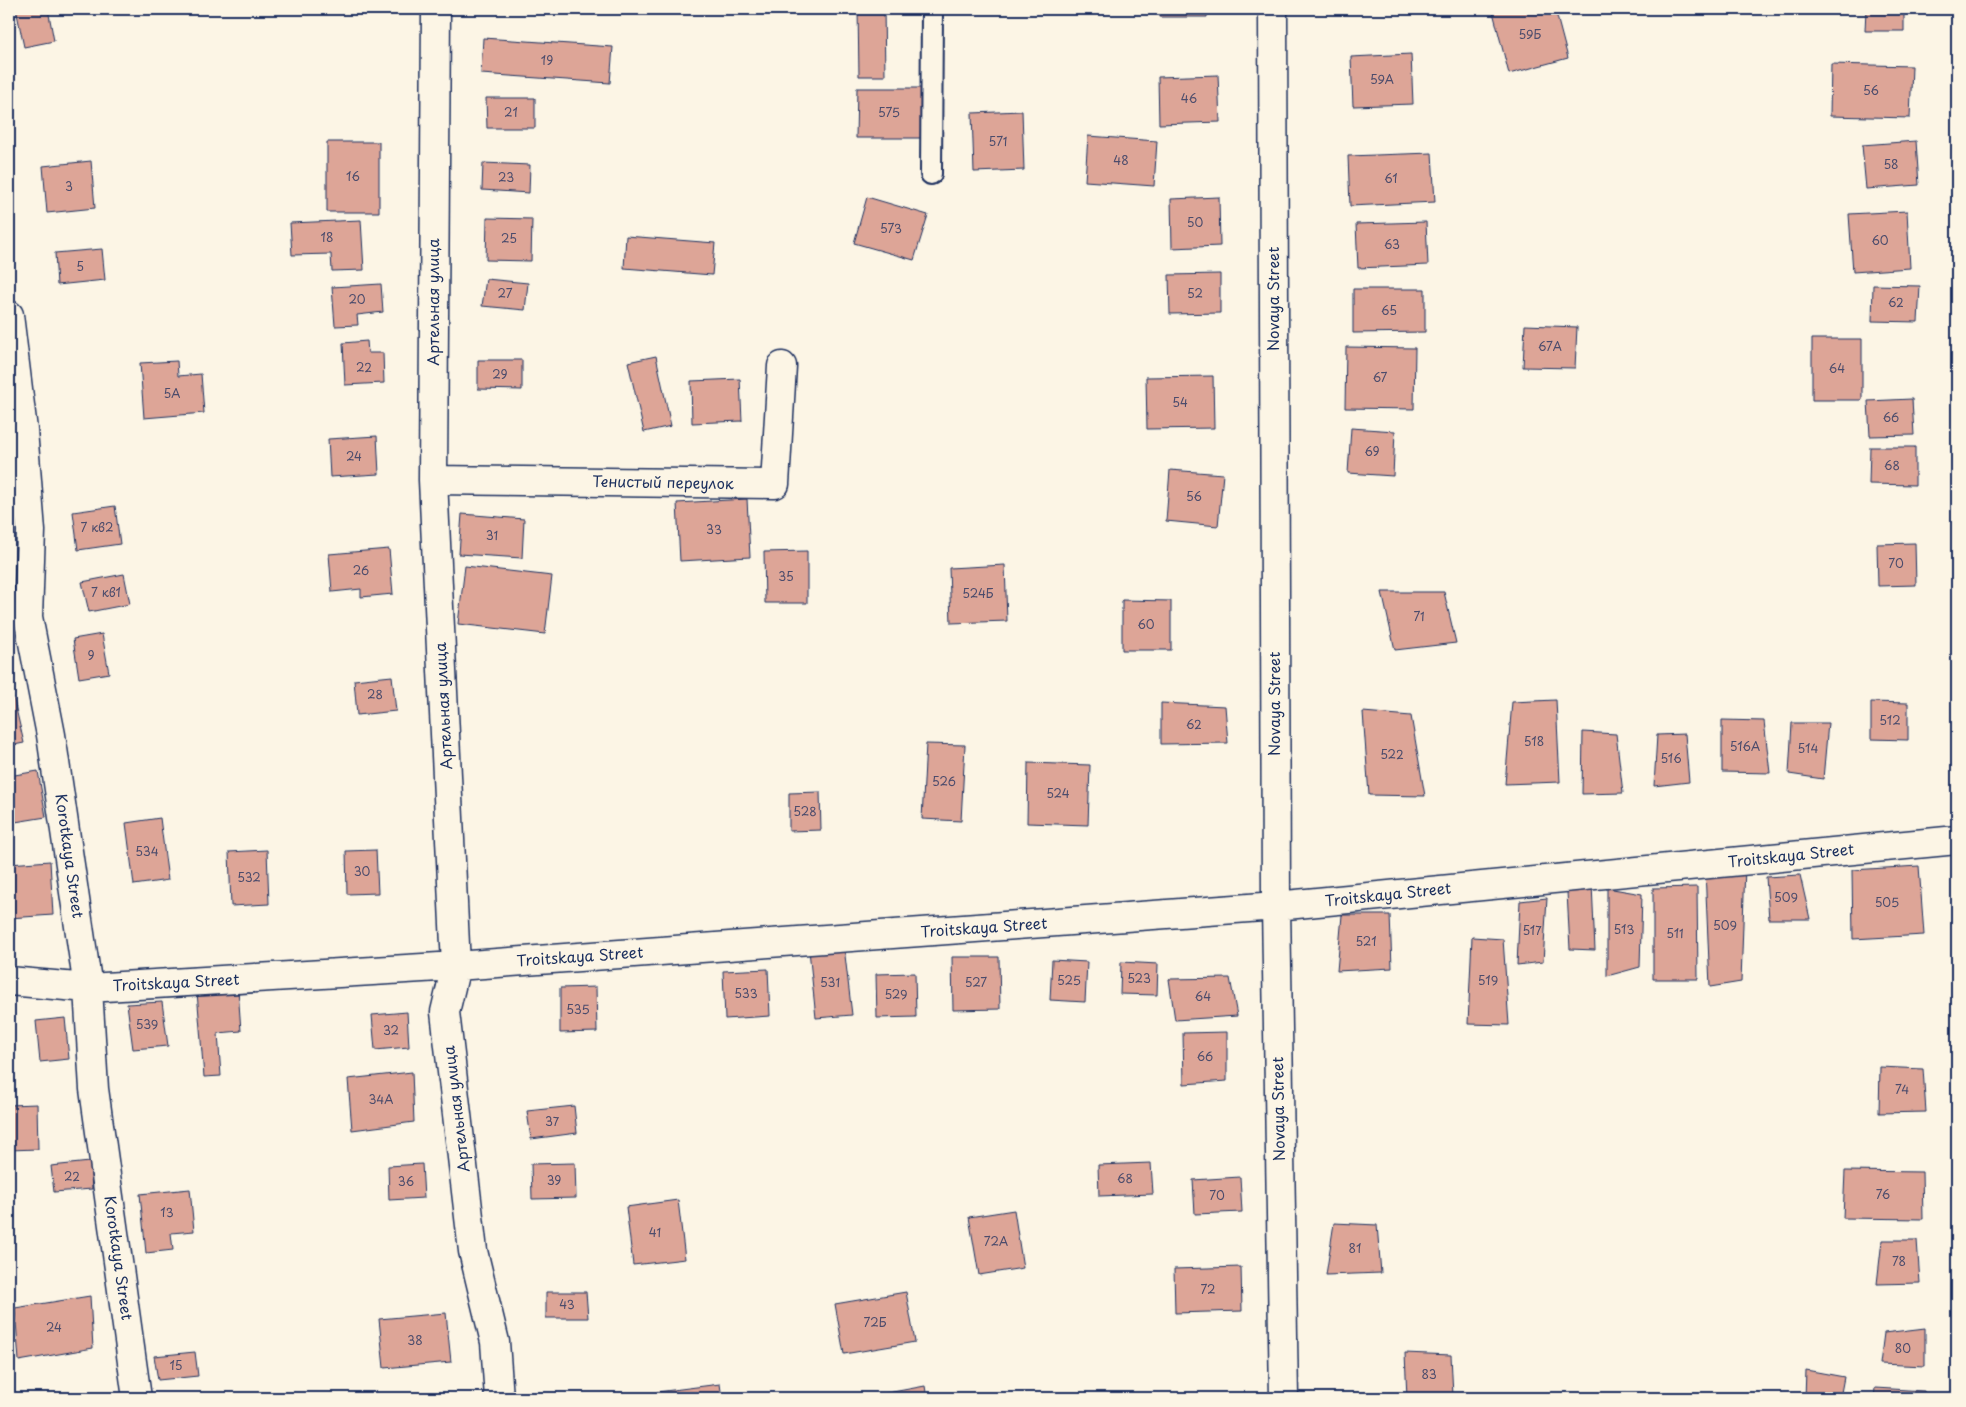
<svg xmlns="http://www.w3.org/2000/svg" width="1966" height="1407" font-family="'Playpen Sans',sans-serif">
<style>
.building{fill:#dda597;stroke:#1b2f5e}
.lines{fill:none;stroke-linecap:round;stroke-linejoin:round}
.lane-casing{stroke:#1b2f5e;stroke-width:24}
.street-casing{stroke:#1b2f5e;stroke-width:31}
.lane{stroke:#fcf5e5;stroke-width:20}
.street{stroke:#fcf5e5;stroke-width:28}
.labels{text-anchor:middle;stroke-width:4;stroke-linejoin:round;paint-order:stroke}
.number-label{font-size:12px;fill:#4c4c6c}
.street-label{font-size:15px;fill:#1b2f5e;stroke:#fcf5e5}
</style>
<rect width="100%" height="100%" fill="#fcf5e5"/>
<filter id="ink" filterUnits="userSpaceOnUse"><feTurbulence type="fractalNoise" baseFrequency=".02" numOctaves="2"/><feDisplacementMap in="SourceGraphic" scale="10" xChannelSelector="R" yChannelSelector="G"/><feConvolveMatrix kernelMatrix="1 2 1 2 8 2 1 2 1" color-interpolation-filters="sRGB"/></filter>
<g filter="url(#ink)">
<!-- building -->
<path class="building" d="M16 9H48L54 41 24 47Z
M858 9H884L885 76H859Z
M1160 9H1207V17H1160Z
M1505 9H1555L1568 58 1509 74 1493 12Z
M1866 9H1904V31H1865Z
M483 38 613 47 610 83 481 74Z
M1411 54 1413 104 1353 106 1351 57Z
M1831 64 1912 66 1910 118 1830 116Z
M1218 75 1220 122 1159 124 1158 77Z
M857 88H921V138H856Z
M486 98H535V128H487Z
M1022 111 1024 170 974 172 972 113Z
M1088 136 1157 141 1154 186 1085 181Z
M1916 141 1919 185 1866 189 1862 145Z
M327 142H379V212H327Z
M1432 153 1435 202 1350 206 1348 156Z
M91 161 95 208 47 213 43 166Z
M483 163 530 165 529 193 482 190Z
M867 197 928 215 914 260 854 243Z
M1219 197 1220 246 1172 248 1171 199Z
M1907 211 1910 268 1853 272 1849 214Z
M487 218 532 219 531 261 486 260Z
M361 220 364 270 332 271 331 254 292 255 290 223Z
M1426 222 1428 265 1358 268 1356 224Z
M626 236 715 243 712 275 624 268Z
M102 249 105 280 57 285 55 253Z
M1220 274V313L1170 314 1169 275Z
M486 279 528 283 525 310 482 306Z
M381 284 383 312 357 315 358 325 335 326 332 287Z
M1873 285 1920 286 1918 322 1872 321Z
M1353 289H1425V332L1353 333Z
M1525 325 1577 327 1575 368 1523 367Z
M1812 339H1862V400H1812Z
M367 341 368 353H383L384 383 345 385 343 343Z
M1346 347 1415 348 1414 409 1345 408Z
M656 356 671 426 644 432 628 362Z
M478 360H522V390L478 389Z
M177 361 178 376 201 374 204 413 144 418 140 363Z
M1213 376 1214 428 1147 429 1146 377Z
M740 379 742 421 692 423 691 381Z
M1912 399 1914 435 1870 436 1868 401Z
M1351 428 1395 431 1393 476 1348 473Z
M377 436 379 474 330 477 328 439Z
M1870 447H1915V485L1869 484Z
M1170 470 1223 474 1218 526 1166 521Z
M747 499 750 557 680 561 677 503Z
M115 506 120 544 78 550 73 512Z
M462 514 524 519 522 558 459 554Z
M1915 543 1916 585 1878 586 1877 544Z
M389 549 393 594 361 597V589L332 592 329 554Z
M807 551V603H765L764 552Z
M1005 565 1007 621 951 623 949 568Z
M465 566 552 576 545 634 458 624Z
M124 574 130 604 89 612 82 582Z
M1382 592H1444L1456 643 1395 650Z
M1122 600 1171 601V650H1122Z
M102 634 109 673 79 678 73 639Z
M392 676 396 711 357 715 354 680Z
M9 679 24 743 9 746Z
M1556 700 1560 782 1505 784 1512 702Z
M1871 702 1908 703V740L1871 739Z
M1161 703 1225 706 1228 743 1161 744Z
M1363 712 1411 716 1425 796 1369 795Z
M1722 720 1764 721 1770 773 1722 772Z
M1792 723H1828L1823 779 1789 774Z
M1583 732 1616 734 1623 793 1582 794Z
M1685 734 1689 782 1654 786 1657 735Z
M926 744 965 745 961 821 922 819Z
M1028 763 1090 765 1088 825 1027 823Z
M38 771 46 817 9 823V776Z
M820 792 821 830 789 831V793Z
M160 818 168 880 134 885 126 823Z
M267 850 269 904 231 906 229 852Z
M376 850 378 893 347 894 346 851Z
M50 861 53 915 9 918V864Z
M1745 866 1741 982 1710 987 1705 869Z
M1919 866 1924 935 1853 939 1852 870Z
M1800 875 1810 919H1769L1766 877Z
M1592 884 1595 950 1570 949 1567 892Z
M1697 887 1698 979H1653V888Z
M1607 888 1642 894 1640 967 1607 976Z
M1547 898 1543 962 1517 965 1520 901Z
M1342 915H1390L1392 968 1337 971Z
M1472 937 1503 939 1509 1025 1468 1024Z
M844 947 852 1015 816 1018 809 950Z
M952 957H999L1000 1009 953 1010Z
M1052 960 1087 962 1085 1002 1050 1000Z
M1121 962 1158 964 1157 995 1120 994Z
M768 969 770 1016 725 1019 723 971Z
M915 973 916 1017 877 1018 876 974Z
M1230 978 1237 1016 1175 1020 1169 979Z
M596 987 597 1032 560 1033V988Z
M238 989 241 1031 218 1033 221 1076 204 1077 197 992Z
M162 1002 168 1046 133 1049 127 1004Z
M407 1012 409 1047 375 1050 372 1015Z
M65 1018 69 1059 40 1062 36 1021Z
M1227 1032V1081L1184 1084 1183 1033Z
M1880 1067 1923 1069 1926 1112 1879 1113Z
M412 1072 414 1122 352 1130 348 1079Z
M37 1104 38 1149 9 1150V1105Z
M574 1106 577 1133 531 1139 527 1111Z
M90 1162 92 1189 54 1192 51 1166Z
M575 1163 576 1198 532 1199 531 1164Z
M1151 1163 1153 1194 1099 1196 1098 1165Z
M422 1164 424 1198 389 1200 388 1166Z
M1845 1171 1922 1172 1923 1219 1843 1218Z
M1240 1177 1242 1212 1195 1214 1193 1180Z
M190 1189 194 1231 171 1233 173 1250 146 1253 140 1194Z
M678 1200 685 1259 633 1265 626 1207Z
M1014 1210 1023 1268 979 1275 969 1217Z
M1334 1223 1377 1225 1381 1273 1326 1275Z
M1882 1240H1917L1920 1283 1877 1284Z
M1241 1267 1242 1311 1175 1313 1174 1269Z
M546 1292H586L588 1318H546Z
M906 1292 915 1342 844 1354 835 1304Z
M90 1296 93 1348 19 1361 15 1308Z
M446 1313 451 1362 384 1368 379 1319Z
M1925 1328V1366L1880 1364 1884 1333Z
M195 1352 198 1376 158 1380 154 1356Z
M1405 1353 1451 1355 1453 1396 1407 1398Z
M1806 1370 1844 1377 1840 1398H1805Z
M720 1384 722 1398H657V1392Z
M925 1386 927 1398H883L882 1394Z
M1875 1388 1924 1391 1926 1398H1874Z"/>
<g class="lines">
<defs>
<path id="lane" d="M931 174 932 9"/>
<path id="street" d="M436 9 433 480 456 966 445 1012 473 1251 495 1342 499 1398
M1273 9 1276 906 1284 1398
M9 315 23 430 31 531 28 617 51 735 88 988 94 1089 137 1398
M433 480 775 484 782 366
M9 981 88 988 456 966 1276 906 1957 840"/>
</defs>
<!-- lane casing -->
<use href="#lane" class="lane-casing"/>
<!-- street casing -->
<use href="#street" class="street-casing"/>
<!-- lane -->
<use href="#lane" class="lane"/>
<!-- street -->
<use href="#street" class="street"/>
</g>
</g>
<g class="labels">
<!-- number labels -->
<g class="number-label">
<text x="1530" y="39">59Б</text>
<text x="547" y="65">19</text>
<text x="1382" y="84">59А</text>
<text x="1871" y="95">56</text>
<text x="1189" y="103">46</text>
<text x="511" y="117">21</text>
<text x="889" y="117">575</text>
<text x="998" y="146">571</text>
<text x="1121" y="165">48</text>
<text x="1891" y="169">58</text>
<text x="353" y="181">16</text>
<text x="506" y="182">23</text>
<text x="1391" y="183">61</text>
<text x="69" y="191">3</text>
<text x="1195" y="227">50</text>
<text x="891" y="233">573</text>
<text x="327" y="242">18</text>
<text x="509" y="243">25</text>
<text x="1880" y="245">60</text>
<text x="1392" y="249">63</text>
<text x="80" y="271">5</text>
<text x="505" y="298">27</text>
<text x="1195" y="298">52</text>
<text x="357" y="304">20</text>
<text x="1896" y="307">62</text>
<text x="1389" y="315">65</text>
<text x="1550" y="351">67А</text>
<text x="364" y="372">22</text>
<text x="1837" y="373">64</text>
<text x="500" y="379">29</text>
<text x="1380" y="382">67</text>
<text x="172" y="398">5А</text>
<text x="1180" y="407">54</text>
<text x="1891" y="422">66</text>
<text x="1372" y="456">69</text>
<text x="354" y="461">24</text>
<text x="1892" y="470">68</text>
<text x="1194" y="501">56</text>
<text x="97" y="532">7 кв2</text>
<text x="714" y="534">33</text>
<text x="492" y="540">31</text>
<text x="1896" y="568">70</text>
<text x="361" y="575">26</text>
<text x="786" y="581">35</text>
<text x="106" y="597">7 кв1</text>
<text x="978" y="598">524Б</text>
<text x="1419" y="621">71</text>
<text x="1146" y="629">60</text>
<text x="91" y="660">9</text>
<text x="375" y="699">28</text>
<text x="1890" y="725">512</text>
<text x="1194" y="729">62</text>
<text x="1534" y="746">518</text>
<text x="1745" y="751">516А</text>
<text x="1808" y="753">514</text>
<text x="1392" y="759">522</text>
<text x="1671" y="763">516</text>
<text x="944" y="786">526</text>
<text x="1058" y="798">524</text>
<text x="805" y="816">528</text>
<text x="147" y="856">534</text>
<text x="362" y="876">30</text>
<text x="249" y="882">532</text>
<text x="1786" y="902">509</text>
<text x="1887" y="907">505</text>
<text x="1725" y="930">509</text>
<text x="1624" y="934">513</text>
<text x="1532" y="935">517</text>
<text x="1675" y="938">511</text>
<text x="1366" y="946">521</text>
<text x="1139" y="983">523</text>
<text x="1069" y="985">525</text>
<text x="1488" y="985">519</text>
<text x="830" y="987">531</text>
<text x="976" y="987">527</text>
<text x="746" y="998">533</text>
<text x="896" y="999">529</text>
<text x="1203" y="1001">64</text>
<text x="578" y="1014">535</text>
<text x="147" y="1029">539</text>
<text x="391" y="1035">32</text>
<text x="1205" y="1061">66</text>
<text x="1902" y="1094">74</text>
<text x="381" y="1104">34А</text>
<text x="552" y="1126">37</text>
<text x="72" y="1181">22</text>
<text x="1125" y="1183">68</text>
<text x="554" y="1185">39</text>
<text x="406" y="1186">36</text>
<text x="1883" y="1199">76</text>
<text x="1217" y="1200">70</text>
<text x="167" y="1217">13</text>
<text x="655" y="1237">41</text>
<text x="996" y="1246">72А</text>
<text x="1355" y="1253">81</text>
<text x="1899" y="1266">78</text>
<text x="1208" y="1294">72</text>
<text x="567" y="1309">43</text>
<text x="875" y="1327">72Б</text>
<text x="54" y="1332">24</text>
<text x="415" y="1345">38</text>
<text x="1903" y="1353">80</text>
<text x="176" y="1370">15</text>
<text x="1429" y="1379">83</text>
</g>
<!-- street labels -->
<g class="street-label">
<text transform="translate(1274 299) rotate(-90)" y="5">Novaya Street</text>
<text transform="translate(434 302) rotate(-90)" y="5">Артельная улица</text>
<text transform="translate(663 483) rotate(1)" y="5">Тенистый переулок</text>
<text transform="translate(1275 704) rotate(-90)" y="5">Novaya Street</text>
<text transform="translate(444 706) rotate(-93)" y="5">Артельная улица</text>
<text transform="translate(69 856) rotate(82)" y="5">Korotkaya Street</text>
<text transform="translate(1791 856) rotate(-6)" y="5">Troitskaya Street</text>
<text transform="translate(1388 895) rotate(-6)" y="5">Troitskaya Street</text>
<text transform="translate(984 928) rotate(-4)" y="5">Troitskaya Street</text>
<text transform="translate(580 957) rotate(-4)" y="5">Troitskaya Street</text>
<text transform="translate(176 983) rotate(-3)" y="5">Troitskaya Street</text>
<text transform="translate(457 1109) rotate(-97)" y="5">Артельная улица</text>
<text transform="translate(1279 1109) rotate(-91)" y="5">Novaya Street</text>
<text transform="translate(118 1258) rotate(82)" y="5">Korotkaya Street</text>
</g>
</g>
<!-- margin -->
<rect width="1966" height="1407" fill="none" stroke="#fcf5e5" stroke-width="30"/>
<rect x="15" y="15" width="1936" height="1377" fill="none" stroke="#1b2f5e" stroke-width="2" filter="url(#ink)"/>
</svg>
